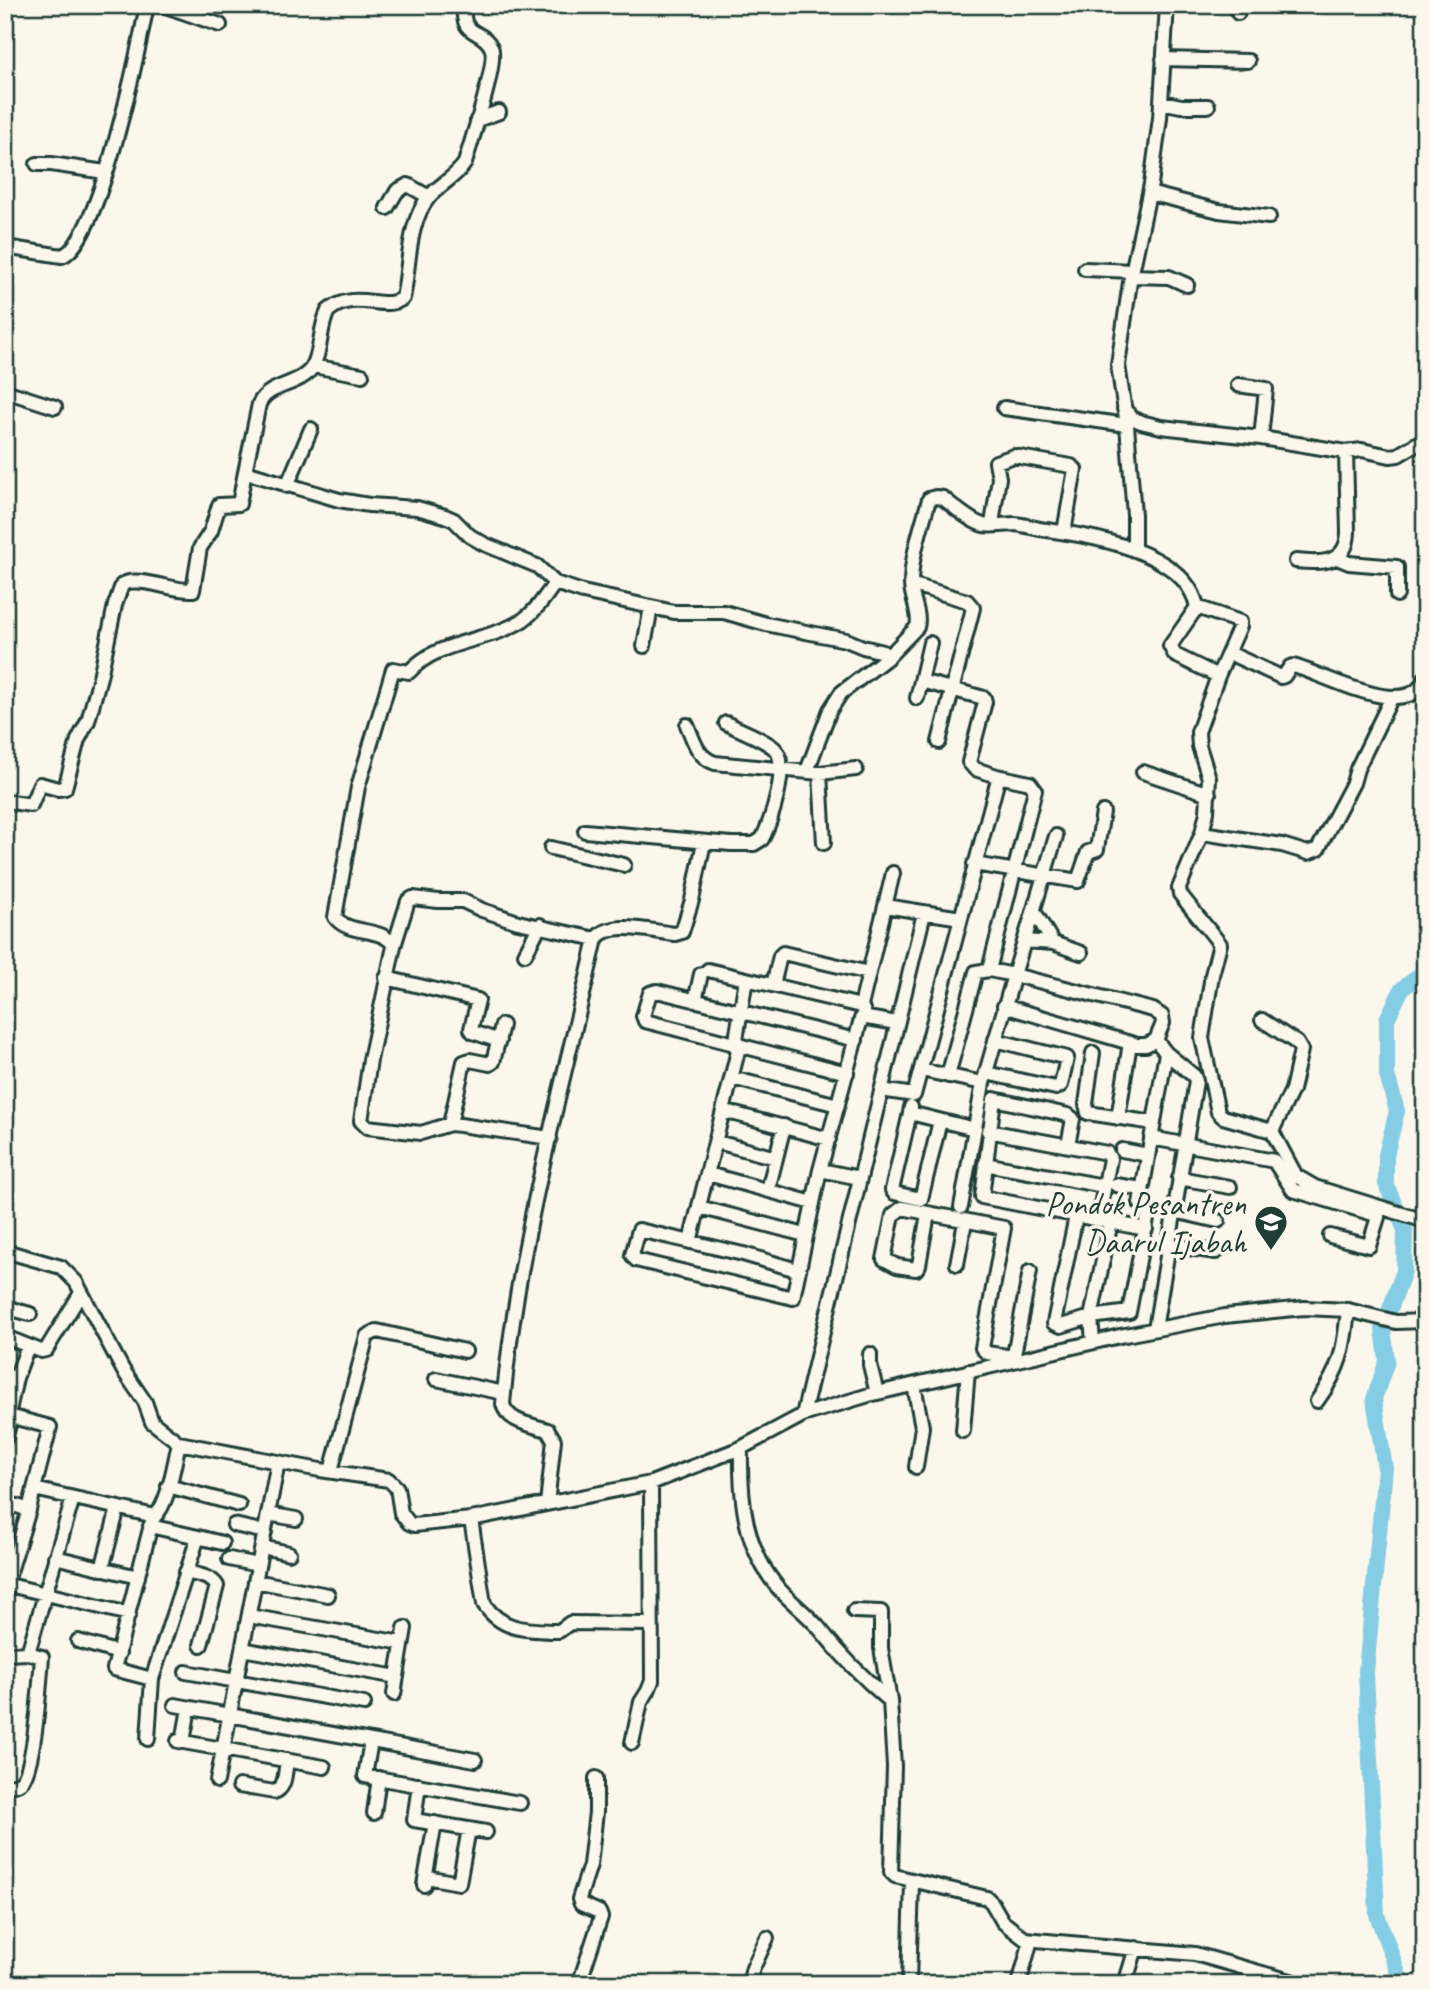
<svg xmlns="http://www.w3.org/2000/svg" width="1430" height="1989" font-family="Caveat,sans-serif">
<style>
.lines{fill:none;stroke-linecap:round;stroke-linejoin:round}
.river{stroke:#84cde5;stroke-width:16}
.minor-casing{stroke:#1f3d34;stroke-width:18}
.minor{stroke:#fbf7ec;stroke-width:12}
.labels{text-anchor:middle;stroke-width:7;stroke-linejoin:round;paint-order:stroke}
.poi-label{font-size:33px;fill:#1f3d34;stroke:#fbf7ec;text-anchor:end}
</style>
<rect width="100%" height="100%" fill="#fbf7ec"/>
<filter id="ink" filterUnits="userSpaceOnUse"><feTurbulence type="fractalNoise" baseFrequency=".0143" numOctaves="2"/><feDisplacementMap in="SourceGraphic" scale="14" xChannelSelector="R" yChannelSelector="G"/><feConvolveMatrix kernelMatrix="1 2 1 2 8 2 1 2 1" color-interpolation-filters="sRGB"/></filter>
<g filter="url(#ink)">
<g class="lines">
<!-- river -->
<path class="river" d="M1396 1984 1400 1978 1377 1915 1366 1672 1385 1468 1374 1399 1387 1361 1383 1328 1404 1271 1405 1230 1386 1184V1155L1397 1111 1387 1075V1019L1402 989 1425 971"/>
<defs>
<path id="minor" d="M163 5 220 25
M464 5C461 39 481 27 491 47 499 61 470 144 465 163 456 177 440 184 429 197 407 223 410 267 403 298 384 313 356 288 328 311 319 328 322 350 313 366 301 387 269 382 259 404L245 472 339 500 369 505 417 508 445 516 454 520 470 536 484 544 537 566 555 583
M1238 13 1239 5
M1163 59 1248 61
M1161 102 1181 106H1208
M477 120 499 112
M37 164H51L105 172
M1149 193 1219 211 1269 217
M387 208 397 191 408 185 429 197
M5 247 62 256C99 244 139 47 147 5
M1085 269 1133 271
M1132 276 1169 277 1187 285
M313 366 362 375
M1238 385 1266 389 1261 438
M5 391 55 407
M1004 408 1127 425
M1124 409 1132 418 1141 422 1161 427 1261 438 1346 452
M287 486 311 429
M992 524 999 478 996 462 1014 456 1071 466 1075 469 1064 532
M1134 550V515L1127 425 1118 365 1130 282 1151 184 1160 118 1167 5
M1337 558 1349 563 1397 567V595
M1296 561C1322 564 1347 564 1348 532L1346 452 1362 450 1390 456 1398 455 1425 439
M917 586 967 601 973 608 939 742
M1197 607 1240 622V626L1218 676
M644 646 651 607
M1229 653 1281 677 1284 676 1290 667 1293 666C1323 673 1410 724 1425 678
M917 698 930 643
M687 725C694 741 697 757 715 763L820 773 856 769
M807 771 830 710 841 693 888 657
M1143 772 1209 794
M820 773 824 843
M5 801 31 805 40 784 58 789 65 788 78 740 88 721 100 677 115 605 122 585C136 574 174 592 193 590L200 548 211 531 219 505 239 504 245 472
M585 831 731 844H754L762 839C771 823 790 764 775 749 765 739 739 730 726 723
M1202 833 1282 845 1308 853 1318 849 1353 783 1357 769 1391 699
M551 848 624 865
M974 864 1078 881 1088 852 1097 849 1103 812
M885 906 961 918
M1034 911 1053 943
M1025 941 1053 943 1081 953
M394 946 408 901 413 898 438 901H463L482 910 518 922 596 939
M525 954 540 925
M708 970 861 1006
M989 970 1035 790 1030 783 997 776
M386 978 478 1000 471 1029 473 1032 499 1041
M773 985 780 956 783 953 869 973
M695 1001 701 974
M864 1012 861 1006 893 873
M1262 1020 1297 1043 1301 1050 1292 1090 1272 1131
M735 1046 746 979
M1093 1053 1086 1104 1088 1113 1154 1123
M921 1070 983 1083 1014 975 1153 1010 1162 1016 1163 1023 1156 1040 1146 1045H1137L1004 1006
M847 1073 645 1021 643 1016 650 993 657 991 856 1040
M986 1073 1056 1088 1061 1085 1067 1058 995 1040
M948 1076 976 972 989 970 1014 975 1056 836
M732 1078 838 1105
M881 1090 914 1095 997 783V776L975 769 969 762 985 702 984 698 921 681
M911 1107 910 1113 975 1129
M724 1111 829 1139
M910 1113 892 1190 894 1193 921 1199 940 1121
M1118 1118 1130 1043
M450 1124 464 1062 470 1060 490 1064 493 1062 502 1025
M988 1131 1107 1153 1110 1159 1098 1220
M550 1138 460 1125 450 1124 421 1133 367 1127 361 1121 370 1060 394 946C383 926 348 936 335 917L358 787 393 669 409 672C439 639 487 643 523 620 537 610 545 597 555 583L583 592 674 612H724L766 624 846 640 863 647 883 652 888 657 917 627C921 614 911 598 911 584 911 557 921 529 928 503L929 499 936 497 943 498C954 507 970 521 983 525 991 527 1006 524 1015 524 1026 525 1036 529 1047 530 1093 536 1186 552 1197 607L1170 646 1175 655 1218 676 1198 732 1199 746 1209 778 1207 812 1202 833 1179 888 1180 894 1220 944 1212 975 1202 1038 1218 1112 1223 1117 1272 1131 1296 1176 1315 1187 1425 1221
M1151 1138 1269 1160 1274 1161 1293 1190 1373 1214 1378 1217 1369 1246 1330 1236
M717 1142 776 1158
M1068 1145 1073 1119 1068 1115 994 1099 982 1197 1146 1229
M1122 1150 1148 1155
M985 1164 1104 1186
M820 1170 860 1178
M708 1174 813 1203
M1179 1178 1230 1187
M1116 1185 1142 1189
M768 1190 784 1126
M1140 1203 1166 1053
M699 1207 805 1235
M961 1207 983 1083
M1174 1211 1218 1221
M928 1214 919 1265 916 1269 897 1266 884 1259 893 1215 902 1208 1004 1228 982 1348 987 1353 1013 1357
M1076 1216 1054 1323 1061 1326 1091 1317 1129 1312 1148 1214
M690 1242 739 1047
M1169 1245 1216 1252
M5 1251 61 1267 76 1282 123 1370 145 1402 152 1422 179 1443 320 1470 389 1480 397 1488 401 1513 409 1523 414 1525 471 1519 651 1483 741 1448 803 1415 869 1395 1120 1336 1225 1316 1304 1308 1348 1310 1396 1322 1425 1321
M957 1264 965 1222
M797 1270 743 1254 639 1230 632 1255 636 1260 793 1298 820 1170 861 1019 867 1018 897 1023
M5 1307 30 1314
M1155 1329 1196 1081 1194 1076 1166 1053 1156 1040
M6 1337 41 1351 46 1350 81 1293
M1093 1342 1091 1317 1111 1222
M870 1354V1365L877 1393
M1013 1360 1030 1271
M5 1376 16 1378 28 1346
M436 1379 504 1393
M914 1385 922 1427 916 1467
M1317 1401C1341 1368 1344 1349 1348 1310
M5 1415 50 1427 34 1489
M803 1415 924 913
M8 1416 16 1378
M963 1431 968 1371
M5 1439 11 1418
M741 1448C740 1499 744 1549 780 1590 792 1603 807 1614 819 1628 841 1656 863 1678 890 1701L894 1766 891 1872 895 1876 987 1898 992 1903 1003 1922 1025 1939 1195 1954 1301 1984
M331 1471 367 1336 377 1331 465 1351
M168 1486 239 1505
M5 1502 29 1510 34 1489 155 1516C169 1503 174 1463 179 1443
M547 1504 554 1440 548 1430C532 1425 507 1422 503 1404 517 1247 561 1092 596 939 609 919 654 932 675 934L682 932 692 900 704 842
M268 1514 296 1519
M471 1519 484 1604C501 1630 525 1630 554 1631H559L570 1623 650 1624
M234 1525 265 1532
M150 1526 198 1537
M262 1547 289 1553
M55 1557 138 1577
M229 1559 258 1565
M102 1569 118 1508
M186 1572C197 1575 211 1576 217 1586L201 1645
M255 1581 328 1595
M5 1584 129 1614
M5 1588 29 1510
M854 1611 881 1612V1648L890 1701
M249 1616 402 1643
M78 1641 119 1653
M242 1649 397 1677
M5 1654 28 1653 73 1498
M186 1672 364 1704
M152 1679 114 1669 152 1521 155 1516
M394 1694 405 1628
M175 1705 475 1760
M148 1739 152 1679 198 1537 222 1543
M178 1741 324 1767
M371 1741 365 1776 520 1803
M183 1742 189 1708
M632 1743 641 1702 648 1691 652 1681 651 1483
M217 1781 278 1462
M5 1785C11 1786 16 1786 21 1782 35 1769 40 1680 42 1657L28 1653
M419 1785 414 1820 486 1832
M239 1786 274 1792C286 1789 285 1771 287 1760
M374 1813 379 1778
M426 1877 459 1883 469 1829
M424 1885 435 1823
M579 1984 601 1917 599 1912 581 1904 579 1899 590 1865 596 1812V1778
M749 1984 753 1968 767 1938
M909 1984 912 1882
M1019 1984 1031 1940
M1125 1984 1136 1948"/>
</defs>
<!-- minor casing -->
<use href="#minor" class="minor-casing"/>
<!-- minor -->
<use href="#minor" class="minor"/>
</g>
</g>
<!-- icons -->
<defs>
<symbol id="school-pin" viewBox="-11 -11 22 30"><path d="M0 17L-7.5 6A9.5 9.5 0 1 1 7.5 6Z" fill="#1f3d34" stroke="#fbf7ec"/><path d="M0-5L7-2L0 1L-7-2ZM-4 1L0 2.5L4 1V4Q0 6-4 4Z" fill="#fff"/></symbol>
</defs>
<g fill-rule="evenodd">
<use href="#school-pin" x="1252" y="1203" width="38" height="52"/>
</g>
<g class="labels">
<!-- poi labels -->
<g class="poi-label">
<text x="1246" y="1215">Pondok Pesantren<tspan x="1246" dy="38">Daarul Ijabah</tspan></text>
</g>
</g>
<!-- margin -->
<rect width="1430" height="1989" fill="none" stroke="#fbf7ec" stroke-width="28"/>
<rect x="14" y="14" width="1402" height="1961" fill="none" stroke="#1f3d34" stroke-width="2.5" filter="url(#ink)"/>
</svg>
